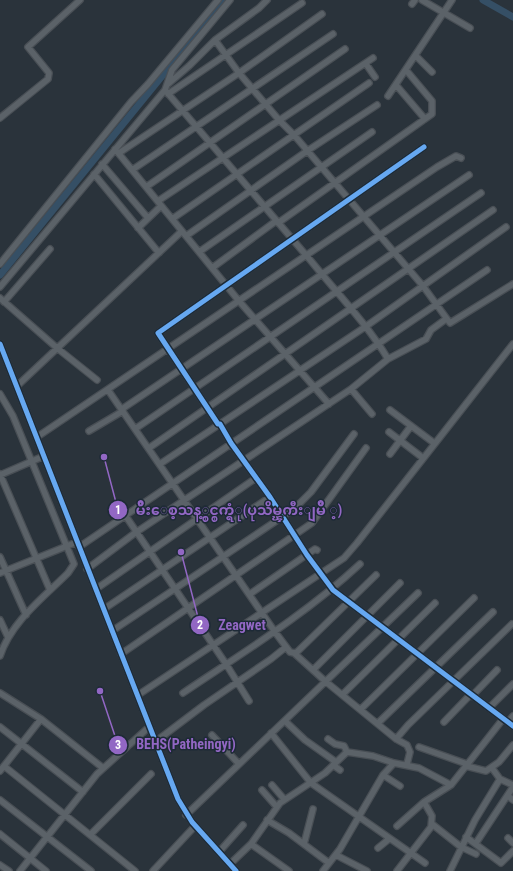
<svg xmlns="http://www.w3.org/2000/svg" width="513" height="871" font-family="'Roboto Condensed','Noto Sans Myanmar',sans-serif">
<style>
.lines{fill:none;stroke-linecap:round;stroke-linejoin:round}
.river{stroke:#354f65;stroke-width:7}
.minor-casing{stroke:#494f55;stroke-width:8}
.minor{stroke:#5b6268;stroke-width:5.5}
.cycleway-casing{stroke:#1d2a36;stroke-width:8}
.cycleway{stroke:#66a8f1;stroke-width:5}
.leader{fill:none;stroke:#9267c4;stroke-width:1.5}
.callout-dot{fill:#9267c4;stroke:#1d2a36;stroke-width:1.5}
.mark-label{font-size:12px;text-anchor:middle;font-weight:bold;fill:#fff}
.callout-label{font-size:14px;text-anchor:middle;font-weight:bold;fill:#9267c4;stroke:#1d2a36;stroke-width:3;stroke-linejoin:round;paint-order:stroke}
</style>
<rect width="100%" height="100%" fill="#2a333b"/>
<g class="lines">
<!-- river -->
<path class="river" d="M483 0 513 17
M0 275 224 0"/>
<defs>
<path id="minor" d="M422 0 470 28
M412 4 415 0
M215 40 239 73 279 120 294 135 423 286 450 323 513 284
M416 56 432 72
M366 64 375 77
M168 84 189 66 215 40 259 8 267 0
M396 85 425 119
M165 90C214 147 262 204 311 261 337 293 367 324 388 359
M168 94 302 3
M388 96 452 0
M0 118 48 79 49 73 28 47 80 0
M424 147 158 333 218 424H220L231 443 270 497 307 555 333 590 513 726
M115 149 239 301 329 404
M119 153 239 73 322 14
M102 164 148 218
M132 170 333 34
M94 174 159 253
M146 187 345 49
M158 201 373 58
M172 219 369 83
M278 223 432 114V101L406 70
M138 228 161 206
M186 236 307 151 377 105
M199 252 372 132
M0 264 131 102 148 84 218 0
M212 268 276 221
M0 287 165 90 172 70 230 0
M0 298 57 348 97 380
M4 302 50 249
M0 344 178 799 192 822 236 871
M17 386 182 231
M351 389 372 414
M108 390 275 632 290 652 294 653 297 652 376 575
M0 394 13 416 74 564 68 573C43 598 11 622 0 656
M122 409 469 175
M390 410 434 443
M135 429 481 193
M89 431 123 411
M389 432 423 458
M37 437 437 167 456 156 461 158
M149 448 493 210
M390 454 411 426
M160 464 365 327 506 227
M0 474 50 590
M0 475 44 456
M125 515 226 664 249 701
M79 547 487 270
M0 557 26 615
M87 569 135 533 351 389 388 359 426 339 431 330 446 319
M0 573 77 542
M96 589 256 478
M250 594 315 549 317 550
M104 609 270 497
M0 620 8 637
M112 631 294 509 311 492 354 434
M294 653 325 681 396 739 407 745 410 752 407 764
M121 654 312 523 366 448
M313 670 400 583
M0 693 41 719 103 768
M183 693C244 652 306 614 360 564
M138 695 344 558 357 543 513 344
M342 695 435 603
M472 696 497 670
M489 708 513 684
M361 709 474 598
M285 721 305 740 336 762
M444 722 470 695
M508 722 513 716
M378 723 493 612
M0 727 83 792
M271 733 311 783 425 863
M212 735 239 764
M328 739 335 744 344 746 347 752
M396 739 408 725 512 624
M155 742 204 705 271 659 286 647
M419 747 467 764
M333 765 340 770
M4 766 135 871
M466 766 503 719
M492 768 500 779 513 785
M0 771 41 719
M383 775 400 786
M272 785 284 799
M262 790 276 806
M508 796 513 800
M0 800 91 871
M186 815 418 593
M267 820 289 833 329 863
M432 824 461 847 476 854
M397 826 424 802
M0 834 46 871
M90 835 151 774
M466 837 501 863 513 851
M508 838 513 843
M476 843 513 787
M251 844 289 871
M304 844 313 809
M378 848 389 839
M219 852 243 825
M336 855 367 871
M230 864 251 844 280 803 325 773 347 752 373 756 394 763
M0 865 9 871
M20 871 97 774 149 727
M153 871 195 826
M323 871 340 849 383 775 394 763 419 768 451 785 466 766 486 771 499 762 513 745
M397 871 431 827 432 816 424 802 451 785
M450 871 475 820 500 779"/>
</defs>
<!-- minor casing -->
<use href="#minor" class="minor-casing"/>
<!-- minor -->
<use href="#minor" class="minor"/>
<defs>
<path id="cycleway" d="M424 147 158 333 218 424H220L231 443 270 497 307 555 333 590 513 726
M0 344 178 799 192 822 236 871"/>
</defs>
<!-- cycleway casing -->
<use href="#cycleway" class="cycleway-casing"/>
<!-- cycleway -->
<use href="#cycleway" class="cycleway"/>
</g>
<!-- callouts -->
<path class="leader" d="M104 457L118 510M181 552L200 625M100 691L118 745"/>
<g class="callout-dot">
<circle cx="104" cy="457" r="4"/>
<circle cx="181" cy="552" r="4"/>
<circle cx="100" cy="691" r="4"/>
<circle cx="118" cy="510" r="10"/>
<circle cx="200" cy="625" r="10"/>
<circle cx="118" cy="745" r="10"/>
</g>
<g class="mark-label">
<text x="118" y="514">1</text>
<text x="200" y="629">2</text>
<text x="118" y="749">3</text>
</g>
<g class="callout-label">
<text x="239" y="515">မ်ိဳးေစ့သန့္စင္စက္ရံု(ပုသိမ္ၾကီးျမိဳ ့)</text>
<text x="242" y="630">Zeagwet</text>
<text x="186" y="749">BEHS(Patheingyi)</text>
</g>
</svg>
